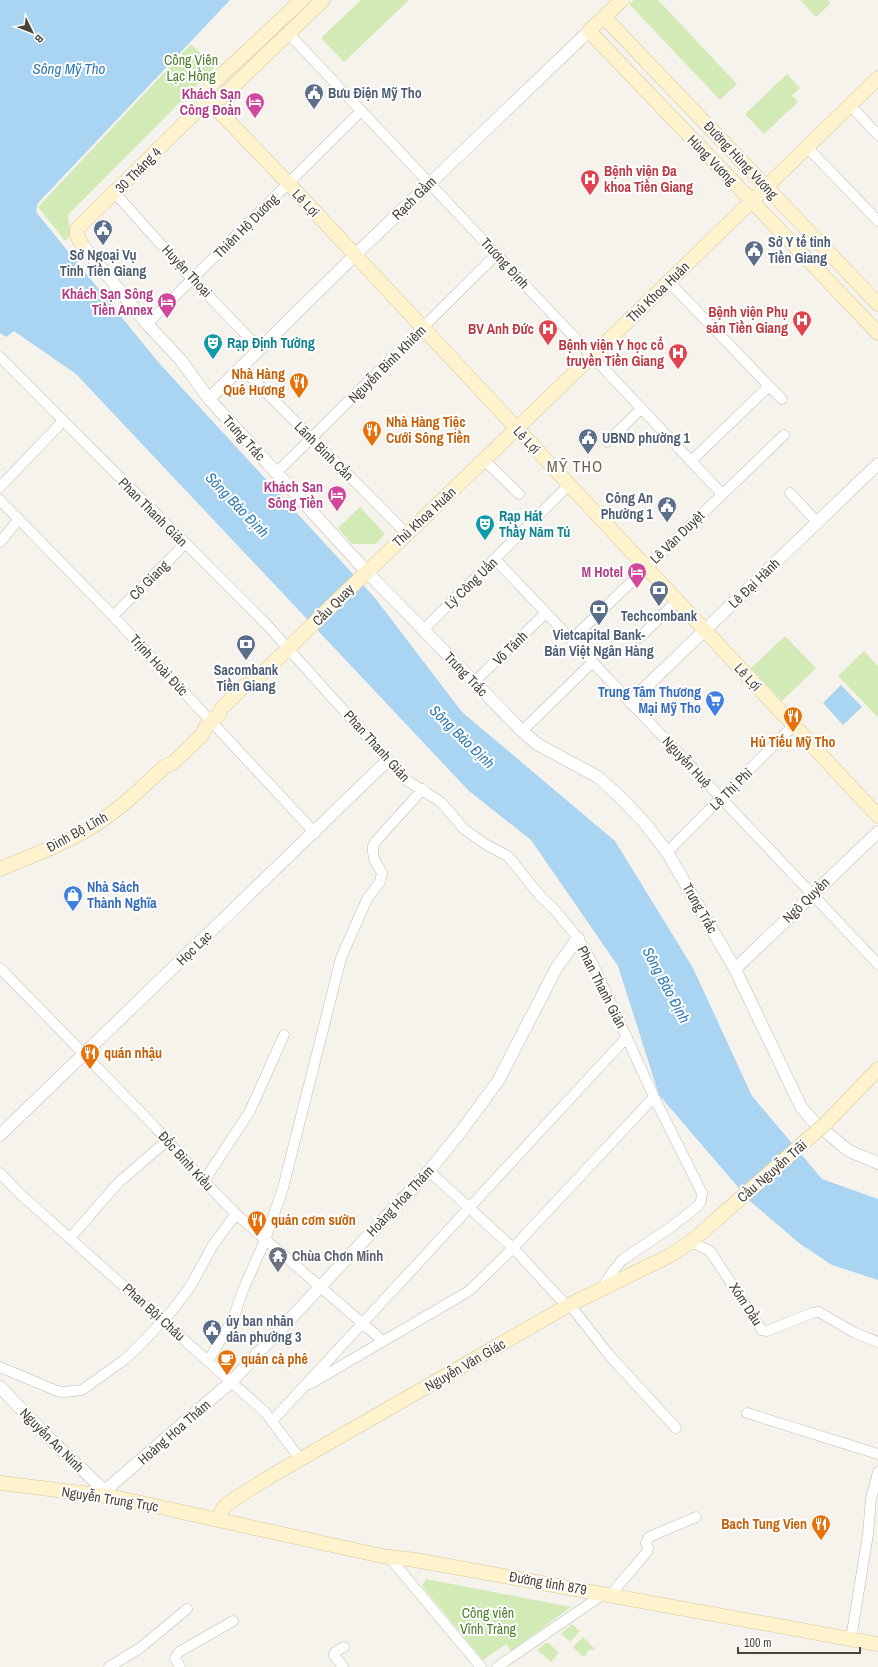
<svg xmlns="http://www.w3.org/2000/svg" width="878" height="1667" font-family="'Archivo Narrow',sans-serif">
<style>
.green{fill:#d2eab5}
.water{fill:#a9d4f2}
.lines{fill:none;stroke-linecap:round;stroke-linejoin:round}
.minor-casing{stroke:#c2bbae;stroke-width:11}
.tertiary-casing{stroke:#c2bbae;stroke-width:13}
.secondary-casing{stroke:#d6c79b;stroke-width:15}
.minor{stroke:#fff;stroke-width:10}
.tertiary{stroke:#fff;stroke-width:12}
.secondary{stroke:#fff3cd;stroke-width:14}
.secondary-bridge-casing{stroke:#d6c79b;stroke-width:15;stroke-linecap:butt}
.secondary-bridge{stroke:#fff3cd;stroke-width:14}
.labels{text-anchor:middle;stroke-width:4;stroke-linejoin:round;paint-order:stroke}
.park-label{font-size:14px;fill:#4a7f2a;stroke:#fff}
.service-label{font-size:14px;font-weight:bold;fill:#4e5e75;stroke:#fff;text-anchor:start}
.hotel-label{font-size:14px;font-weight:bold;fill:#b23c85;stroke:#fff;text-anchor:end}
.street-label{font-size:14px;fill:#4b4439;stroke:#fff}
.health-label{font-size:14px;font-weight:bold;fill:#be3a42;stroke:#fff;text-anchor:end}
.culture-label{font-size:14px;font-weight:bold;fill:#0d838f;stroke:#fff;text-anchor:start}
.food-label{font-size:14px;font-weight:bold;fill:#c56008;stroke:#fff;text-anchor:start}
.shop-label{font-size:14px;font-weight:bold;fill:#366cbe;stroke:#fff;text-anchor:end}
.worship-label{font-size:14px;font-weight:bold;fill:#5b616d;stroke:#fff;text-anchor:start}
.water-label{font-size:15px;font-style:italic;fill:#2e7ab2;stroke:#fff}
.quarter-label{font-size:16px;letter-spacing:1px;fill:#6e6250;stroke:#fff}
</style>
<rect width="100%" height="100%" fill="#f6f3ec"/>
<!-- green -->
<path class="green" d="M361 0H409L344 62 321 38Z
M634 0H658L737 84 720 100 629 4Z
M800 0H828L831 3 816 17Z
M191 44 215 67 68 215 70 235 65 241 38 207Z
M787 74 800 88 792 95 798 102 764 134 745 114Z
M360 507 385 534 376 544H352L338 528Z
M785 636 816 668 782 701 751 668Z
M864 651 878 666V717L838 676Z
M426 1579 571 1607 511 1651 506 1644 483 1660 422 1586Z
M572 1624 580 1631 570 1642 561 1634Z
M583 1637 596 1650H589L585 1656H582L573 1647Z
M546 1643H549L559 1653 551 1662 537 1650Z"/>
<!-- water -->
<path class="water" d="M0 0H230L39 202 37 205 36 212 159 363 375 598 462 712 615 841 693 968 752 1096 822 1179 878 1199V1280L832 1265 799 1243 750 1201 659 1095 618 966 531 840 469 791 76 374 14 331 6 337 0 333Z
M841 685 862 707 843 725 823 703Z"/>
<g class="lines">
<defs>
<path id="minor" d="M288 33 722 494
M850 105 878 135
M807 147 878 221
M115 193 192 279 259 348
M669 282 769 386 691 461
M147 324 361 111
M0 357 267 625 406 780 441 802 464 829 485 844 508 856 541 897 553 908 578 938 593 964 654 1097 702 1193 701 1201 698 1206 671 1227 622 1260 614 1270 601 1289
M241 367 407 534
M769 386 782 399
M607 442 641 409
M484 460 519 494
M276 473 497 254
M0 487 63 421
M790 493 817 522
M0 500 113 616 315 833
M0 542 19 519
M495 559 878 964
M113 616 185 544
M423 630 569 485
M639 638 677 601
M571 640 784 435
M474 682 546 613
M522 731 593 662
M667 852 793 726
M0 968 156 1128 204 1181 236 1214 383 1341
M429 1171 513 1248 567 1306
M0 1173 19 1193 265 1412 300 1459
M204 1181 250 1111 284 1035
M70 1238 119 1182 168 1140
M691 1242 710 1251 762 1330 767 1331 812 1313 819 1312 855 1333 878 1342
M570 1305 610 1356 676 1428
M208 1361 233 1319 243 1290 265 1240 283 1188 341 958 367 899 380 882 382 873 374 859 373 852V846L376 841 423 789
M0 1367 57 1391 64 1392 82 1390 124 1360 139 1346 171 1312 190 1287 213 1245 236 1214
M310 1384 469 1291 513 1248 654 1097
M747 1413 878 1454
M273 1420 627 1037
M389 1557 481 1667
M611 1594 647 1552 648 1548 646 1543 649 1537 696 1517
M851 1639 868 1534 871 1499 878 1472
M109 1667 140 1648 187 1609
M180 1667 175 1658 179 1652 233 1621
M343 1667 334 1655 335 1652 344 1647
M497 1667 605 1593"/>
<path id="tertiary" d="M81 243 147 324 180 359 209 399 367 572 522 731 537 744 598 777 619 796 644 822 667 852 735 969 801 1107 814 1122 849 1151 878 1163
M209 399 355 255 589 31
M630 702 878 464
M735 969 878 832
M0 1135 388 760
M0 1387 50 1439 105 1491
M100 1495 231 1382 429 1171 462 1130 498 1081 557 967 578 938"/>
<path id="secondary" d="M622 0 589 31 878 333
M604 17 878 304
M208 100 289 184 878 816
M208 100 221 98 323 0
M81 243 77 236V229L208 100 210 86 302 0
M0 869C33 855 68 843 98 823 122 807 143 787 164 767L173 763 202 735 205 728 219 714 222 708 244 686 251 684C291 647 328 608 368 571 539 408 709 243 878 78
M826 1123 878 1069
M0 1483 114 1497 382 1556 415 1560 878 1644
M219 1520 222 1510 227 1504 266 1479 567 1306 669 1256 691 1242 717 1219"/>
</defs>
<!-- minor casing -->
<use href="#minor" class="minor-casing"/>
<!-- tertiary casing -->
<use href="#tertiary" class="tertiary-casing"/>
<!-- secondary casing -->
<use href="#secondary" class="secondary-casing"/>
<!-- minor -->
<use href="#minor" class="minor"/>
<!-- tertiary -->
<use href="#tertiary" class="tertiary"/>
<!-- secondary -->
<use href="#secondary" class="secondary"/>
<defs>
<path id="secondary-bridge" d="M717 1219 826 1123"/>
</defs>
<!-- secondary-bridge casing -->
<use href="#secondary-bridge" class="secondary-bridge-casing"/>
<!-- secondary-bridge -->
<use href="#secondary-bridge" class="secondary-bridge"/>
</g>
<!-- icons -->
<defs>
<symbol id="civic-pin" viewBox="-11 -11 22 30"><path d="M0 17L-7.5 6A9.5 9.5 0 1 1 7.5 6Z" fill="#5c6f8a" stroke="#fff"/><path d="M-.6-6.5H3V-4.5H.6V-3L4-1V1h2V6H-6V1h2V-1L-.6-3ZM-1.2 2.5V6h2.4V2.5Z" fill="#fff"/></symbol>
<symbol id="hotel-pin" viewBox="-11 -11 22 30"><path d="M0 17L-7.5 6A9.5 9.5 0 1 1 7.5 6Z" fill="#d1479c" stroke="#fff"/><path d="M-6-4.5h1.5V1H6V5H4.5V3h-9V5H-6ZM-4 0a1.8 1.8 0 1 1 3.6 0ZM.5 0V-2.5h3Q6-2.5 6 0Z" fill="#fff"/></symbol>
<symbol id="hospital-pin" viewBox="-11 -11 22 30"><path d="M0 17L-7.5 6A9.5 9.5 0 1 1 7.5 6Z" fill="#e0444e" stroke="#fff"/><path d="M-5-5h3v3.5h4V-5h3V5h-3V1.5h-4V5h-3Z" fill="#fff"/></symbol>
<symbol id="theatre-pin" viewBox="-11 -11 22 30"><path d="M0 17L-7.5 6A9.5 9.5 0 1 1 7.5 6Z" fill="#0f9aa8" stroke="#fff"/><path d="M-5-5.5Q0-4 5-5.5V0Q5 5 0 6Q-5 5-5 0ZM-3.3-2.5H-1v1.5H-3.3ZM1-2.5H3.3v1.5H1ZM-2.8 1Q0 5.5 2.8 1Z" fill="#fff"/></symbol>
<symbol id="restaurant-pin" viewBox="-11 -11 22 30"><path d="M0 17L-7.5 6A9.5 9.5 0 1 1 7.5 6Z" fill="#e8710a" stroke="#fff"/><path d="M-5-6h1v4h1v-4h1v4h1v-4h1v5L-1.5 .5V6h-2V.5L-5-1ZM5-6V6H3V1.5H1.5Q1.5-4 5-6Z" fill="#fff"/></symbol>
<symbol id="bank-pin" viewBox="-11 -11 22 30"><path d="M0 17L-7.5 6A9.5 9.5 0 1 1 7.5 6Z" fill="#5c6f8a" stroke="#fff"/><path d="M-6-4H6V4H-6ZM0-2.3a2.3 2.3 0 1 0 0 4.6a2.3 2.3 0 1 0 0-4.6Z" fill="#fff"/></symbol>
<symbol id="supermarket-pin" viewBox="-11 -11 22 30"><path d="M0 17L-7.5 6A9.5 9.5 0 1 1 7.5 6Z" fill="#3f7fe0" stroke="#fff"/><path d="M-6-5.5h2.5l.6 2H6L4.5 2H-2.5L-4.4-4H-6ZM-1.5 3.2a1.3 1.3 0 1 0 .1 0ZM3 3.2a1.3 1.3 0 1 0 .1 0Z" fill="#fff"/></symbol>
<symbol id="shop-pin" viewBox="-11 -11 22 30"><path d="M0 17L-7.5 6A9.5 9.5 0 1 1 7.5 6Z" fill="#3f7fe0" stroke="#fff"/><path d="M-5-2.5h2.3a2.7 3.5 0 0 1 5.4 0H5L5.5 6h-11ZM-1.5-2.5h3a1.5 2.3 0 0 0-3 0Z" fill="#fff"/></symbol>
<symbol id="temple-pin" viewBox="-11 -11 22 30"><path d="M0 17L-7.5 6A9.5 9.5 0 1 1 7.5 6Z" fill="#6b7280" stroke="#fff"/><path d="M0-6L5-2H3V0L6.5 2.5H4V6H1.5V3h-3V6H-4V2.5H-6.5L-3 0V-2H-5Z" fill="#fff"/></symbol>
<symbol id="cafe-pin" viewBox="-11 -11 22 30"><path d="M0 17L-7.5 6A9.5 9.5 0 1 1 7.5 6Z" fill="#e8710a" stroke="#fff"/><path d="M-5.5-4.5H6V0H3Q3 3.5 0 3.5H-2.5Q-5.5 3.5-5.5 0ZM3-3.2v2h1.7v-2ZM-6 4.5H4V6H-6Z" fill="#fff"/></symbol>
</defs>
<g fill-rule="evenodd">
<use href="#civic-pin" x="303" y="82" width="22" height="30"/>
<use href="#hotel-pin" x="244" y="91" width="22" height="30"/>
<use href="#hospital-pin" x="579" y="168" width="22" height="30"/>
<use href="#civic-pin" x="92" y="218" width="22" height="30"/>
<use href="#civic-pin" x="743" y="239" width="22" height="30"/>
<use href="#hotel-pin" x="156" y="291" width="22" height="30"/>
<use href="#hospital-pin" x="791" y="309" width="22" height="30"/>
<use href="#hospital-pin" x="537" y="318" width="22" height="30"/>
<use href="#theatre-pin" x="202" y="332" width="22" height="30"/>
<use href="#hospital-pin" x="667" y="342" width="22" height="30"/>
<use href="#restaurant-pin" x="288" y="371" width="22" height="30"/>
<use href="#restaurant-pin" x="361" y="419" width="22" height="30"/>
<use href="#civic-pin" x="577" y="427" width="22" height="30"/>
<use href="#hotel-pin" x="326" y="484" width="22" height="30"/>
<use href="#civic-pin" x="656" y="495" width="22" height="30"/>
<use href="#theatre-pin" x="474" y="513" width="22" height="30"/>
<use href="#hotel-pin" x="626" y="561" width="22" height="30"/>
<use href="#bank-pin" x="648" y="579" width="22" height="30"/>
<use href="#bank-pin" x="588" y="598" width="22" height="30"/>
<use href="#bank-pin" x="235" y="633" width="22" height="30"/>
<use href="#supermarket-pin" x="704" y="689" width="22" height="30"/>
<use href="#restaurant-pin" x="782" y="705" width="22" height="30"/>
<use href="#shop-pin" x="62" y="884" width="22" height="30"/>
<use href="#restaurant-pin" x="79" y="1042" width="22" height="30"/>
<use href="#restaurant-pin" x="246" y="1209" width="22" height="30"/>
<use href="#temple-pin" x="267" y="1245" width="22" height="30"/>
<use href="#civic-pin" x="201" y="1318" width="22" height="30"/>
<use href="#cafe-pin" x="216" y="1348" width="22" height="30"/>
<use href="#restaurant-pin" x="810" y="1513" width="22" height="30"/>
</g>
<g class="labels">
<!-- park labels -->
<g class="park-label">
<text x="191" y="65">Công Viên<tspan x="191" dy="16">Lạc Hồng</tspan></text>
<text x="488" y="1618">Công viên<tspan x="488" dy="16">Vĩnh Tràng</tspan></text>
</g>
<!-- service labels -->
<g class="service-label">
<text x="328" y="98">Bưu Điện Mỹ Tho</text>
<text x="768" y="247">Sở Y tế tỉnh<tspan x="768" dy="16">Tiền Giang</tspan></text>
<text x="103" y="260" text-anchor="middle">Sở Ngoại Vụ<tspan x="103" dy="16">Tỉnh Tiền Giang</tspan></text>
<text x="602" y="443">UBND phường 1</text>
<text x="653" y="503" text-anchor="end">Công An<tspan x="653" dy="16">Phường 1</tspan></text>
<text x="659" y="621" text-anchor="middle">Techcombank</text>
<text x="599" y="640" text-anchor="middle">Vietcapital Bank-<tspan x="599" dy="16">Bản Việt Ngân Hàng</tspan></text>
<text x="246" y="675" text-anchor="middle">Sacombank<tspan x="246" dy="16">Tiền Giang</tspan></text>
<text x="226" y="1326">ủy ban nhân<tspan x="226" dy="16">dân phường 3</tspan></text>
</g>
<!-- hotel labels -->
<g class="hotel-label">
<text x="241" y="99">Khách Sạn<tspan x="241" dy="16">Công Đoàn</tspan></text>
<text x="153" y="299">Khách Sạn Sông<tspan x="153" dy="16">Tiền Annex</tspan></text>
<text x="323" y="492">Khách Sạn<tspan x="323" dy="16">Sông Tiền</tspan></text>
<text x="623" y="577">M Hotel</text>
</g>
<!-- street labels -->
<g class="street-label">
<text transform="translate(712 160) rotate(46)" y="5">Hùng Vương</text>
<text transform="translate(741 160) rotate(47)" y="5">Đường Hùng Vương</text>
<text transform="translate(138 170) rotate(-45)" y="5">30 Tháng 4</text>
<text transform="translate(414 198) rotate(-44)" y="5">Rạch Gầm</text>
<text transform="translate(306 203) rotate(47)" y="5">Lê Lợi</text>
<text transform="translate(246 226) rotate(-45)" y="5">Thiên Hộ Dương</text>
<text transform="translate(505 263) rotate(47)" y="5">Trương Định</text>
<text transform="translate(187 271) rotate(47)" y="5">Huyện Thoại</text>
<text transform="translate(658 292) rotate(-44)" y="5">Thủ Khoa Huân</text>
<text transform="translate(387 364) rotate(-45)" y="5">Nguyễn Bỉnh Khiêm</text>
<text transform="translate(244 438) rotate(48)" y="5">Trưng Trắc</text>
<text transform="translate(527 440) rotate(47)" y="5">Lê Lợi</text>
<text transform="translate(324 451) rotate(45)" y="5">Lãnh Binh Cẩn</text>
<text transform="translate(153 512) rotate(45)" y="5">Phan Thanh Giản</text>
<text transform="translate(424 517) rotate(-43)" y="5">Thủ Khoa Huân</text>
<text transform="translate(677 537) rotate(-44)" y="5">Lê Văn Duyệt</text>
<text transform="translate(149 580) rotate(-45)" y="5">Cô Giang</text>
<text transform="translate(471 583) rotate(-44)" y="5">Lý Công Uẩn</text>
<text transform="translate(754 583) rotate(-44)" y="5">Lê Đại Hành</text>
<text transform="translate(333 605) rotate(-45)" y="5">Cầu Quay</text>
<text transform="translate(510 648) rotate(-44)" y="5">Võ Tánh</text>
<text transform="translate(159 665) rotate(47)" y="5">Trịnh Hoài Đức</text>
<text transform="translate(466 674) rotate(46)" y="5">Trưng Trắc</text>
<text transform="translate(748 677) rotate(47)" y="5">Lê Lợi</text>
<text transform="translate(377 746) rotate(48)" y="5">Phan Thanh Giản</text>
<text transform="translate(687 762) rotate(47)" y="5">Nguyễn Huệ</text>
<text transform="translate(731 789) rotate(-45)" y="5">Lê Thị Phỉ</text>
<text transform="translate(77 832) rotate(-29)" y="5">Đinh Bộ Lĩnh</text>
<text transform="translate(806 900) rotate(-44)" y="5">Ngô Quyền</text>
<text transform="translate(700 908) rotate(60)" y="5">Trưng Trắc</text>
<text transform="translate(194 948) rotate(-44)" y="5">Học Lạc</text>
<text transform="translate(602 987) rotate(63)" y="5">Phan Thanh Giản</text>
<text transform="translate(186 1161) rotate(48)" y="5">Đốc Binh Kiều</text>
<text transform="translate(772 1171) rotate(-41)" y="5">Cầu Nguyễn Trãi</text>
<text transform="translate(400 1201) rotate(-47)" y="5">Hoàng Hoa Thám</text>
<text transform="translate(746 1304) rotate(57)" y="5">Xóm Dầu</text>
<text transform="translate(154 1312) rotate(42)" y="5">Phan Bội Châu</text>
<text transform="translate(465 1365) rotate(-30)" y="5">Nguyễn Văn Giác</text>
<text transform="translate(174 1432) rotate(-41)" y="5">Hoàng Hoa Thám</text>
<text transform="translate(52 1440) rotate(45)" y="5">Nguyễn An Ninh</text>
<text transform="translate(110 1499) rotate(9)" y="5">Nguyễn Trung Trực</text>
<text transform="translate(548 1583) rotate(10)" y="5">Đường tỉnh 879</text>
</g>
<!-- health labels -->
<g class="health-label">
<text x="604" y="176" text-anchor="start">Bệnh viện Đa<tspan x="604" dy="16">khoa Tiền Giang</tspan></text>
<text x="788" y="317">Bệnh viện Phụ<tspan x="788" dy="16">sản Tiền Giang</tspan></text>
<text x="534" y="334">BV Anh Đức</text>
<text x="664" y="350">Bệnh viện Y học cổ<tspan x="664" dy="16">truyền Tiền Giang</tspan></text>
</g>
<!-- culture labels -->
<g class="culture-label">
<text x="227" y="348">Rạp Định Tường</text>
<text x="499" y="521">Rạp Hát<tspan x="499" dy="16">Thầy Năm Tú</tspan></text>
</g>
<!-- food labels -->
<g class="food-label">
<text x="285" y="379" text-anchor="end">Nhà Hàng<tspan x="285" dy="16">Quê Hương</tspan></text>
<text x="386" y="427">Nhà Hàng Tiệc<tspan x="386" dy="16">Cưới Sông Tiền</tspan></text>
<text x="793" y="747" text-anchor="middle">Hủ Tiếu Mỹ Tho</text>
<text x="104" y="1058">quán nhậu</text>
<text x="271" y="1225">quán cơm sườn</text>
<text x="241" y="1364">quán cà phê</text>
<text x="807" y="1529" text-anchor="end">Bach Tung Vien</text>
</g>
<!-- shop labels -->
<g class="shop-label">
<text x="701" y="697">Trung Tâm Thương<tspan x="701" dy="16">Mại Mỹ Tho</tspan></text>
<text x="87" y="892" text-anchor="start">Nhà Sách<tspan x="87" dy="16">Thành Nghĩa</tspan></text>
</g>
<!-- worship labels -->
<g class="worship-label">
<text x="292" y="1261">Chùa Chơn Minh</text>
</g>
<!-- water labels -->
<g class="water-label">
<text x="69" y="74">Sông Mỹ Tho</text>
<text transform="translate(237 505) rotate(46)" y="5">Sông Bảo Định</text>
<text transform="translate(462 737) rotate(44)" y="5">Sông Bảo Định</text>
<text transform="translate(666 985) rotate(62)" y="5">Sông Bảo Định</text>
</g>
<!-- quarter labels -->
<g class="quarter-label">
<text x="575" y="472">MỸ THO</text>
</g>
</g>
<!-- north arrow -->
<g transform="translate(32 32) rotate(133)" stroke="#ffffff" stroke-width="3" paint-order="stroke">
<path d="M0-3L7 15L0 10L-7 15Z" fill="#4b4439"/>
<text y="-6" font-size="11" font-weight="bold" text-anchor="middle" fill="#4b4439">B</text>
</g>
<!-- scale -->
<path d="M738 1647v6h122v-6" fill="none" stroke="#4b4439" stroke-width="2"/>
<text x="744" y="1647" font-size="12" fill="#4b4439" stroke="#ffffff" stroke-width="3" paint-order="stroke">100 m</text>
</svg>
